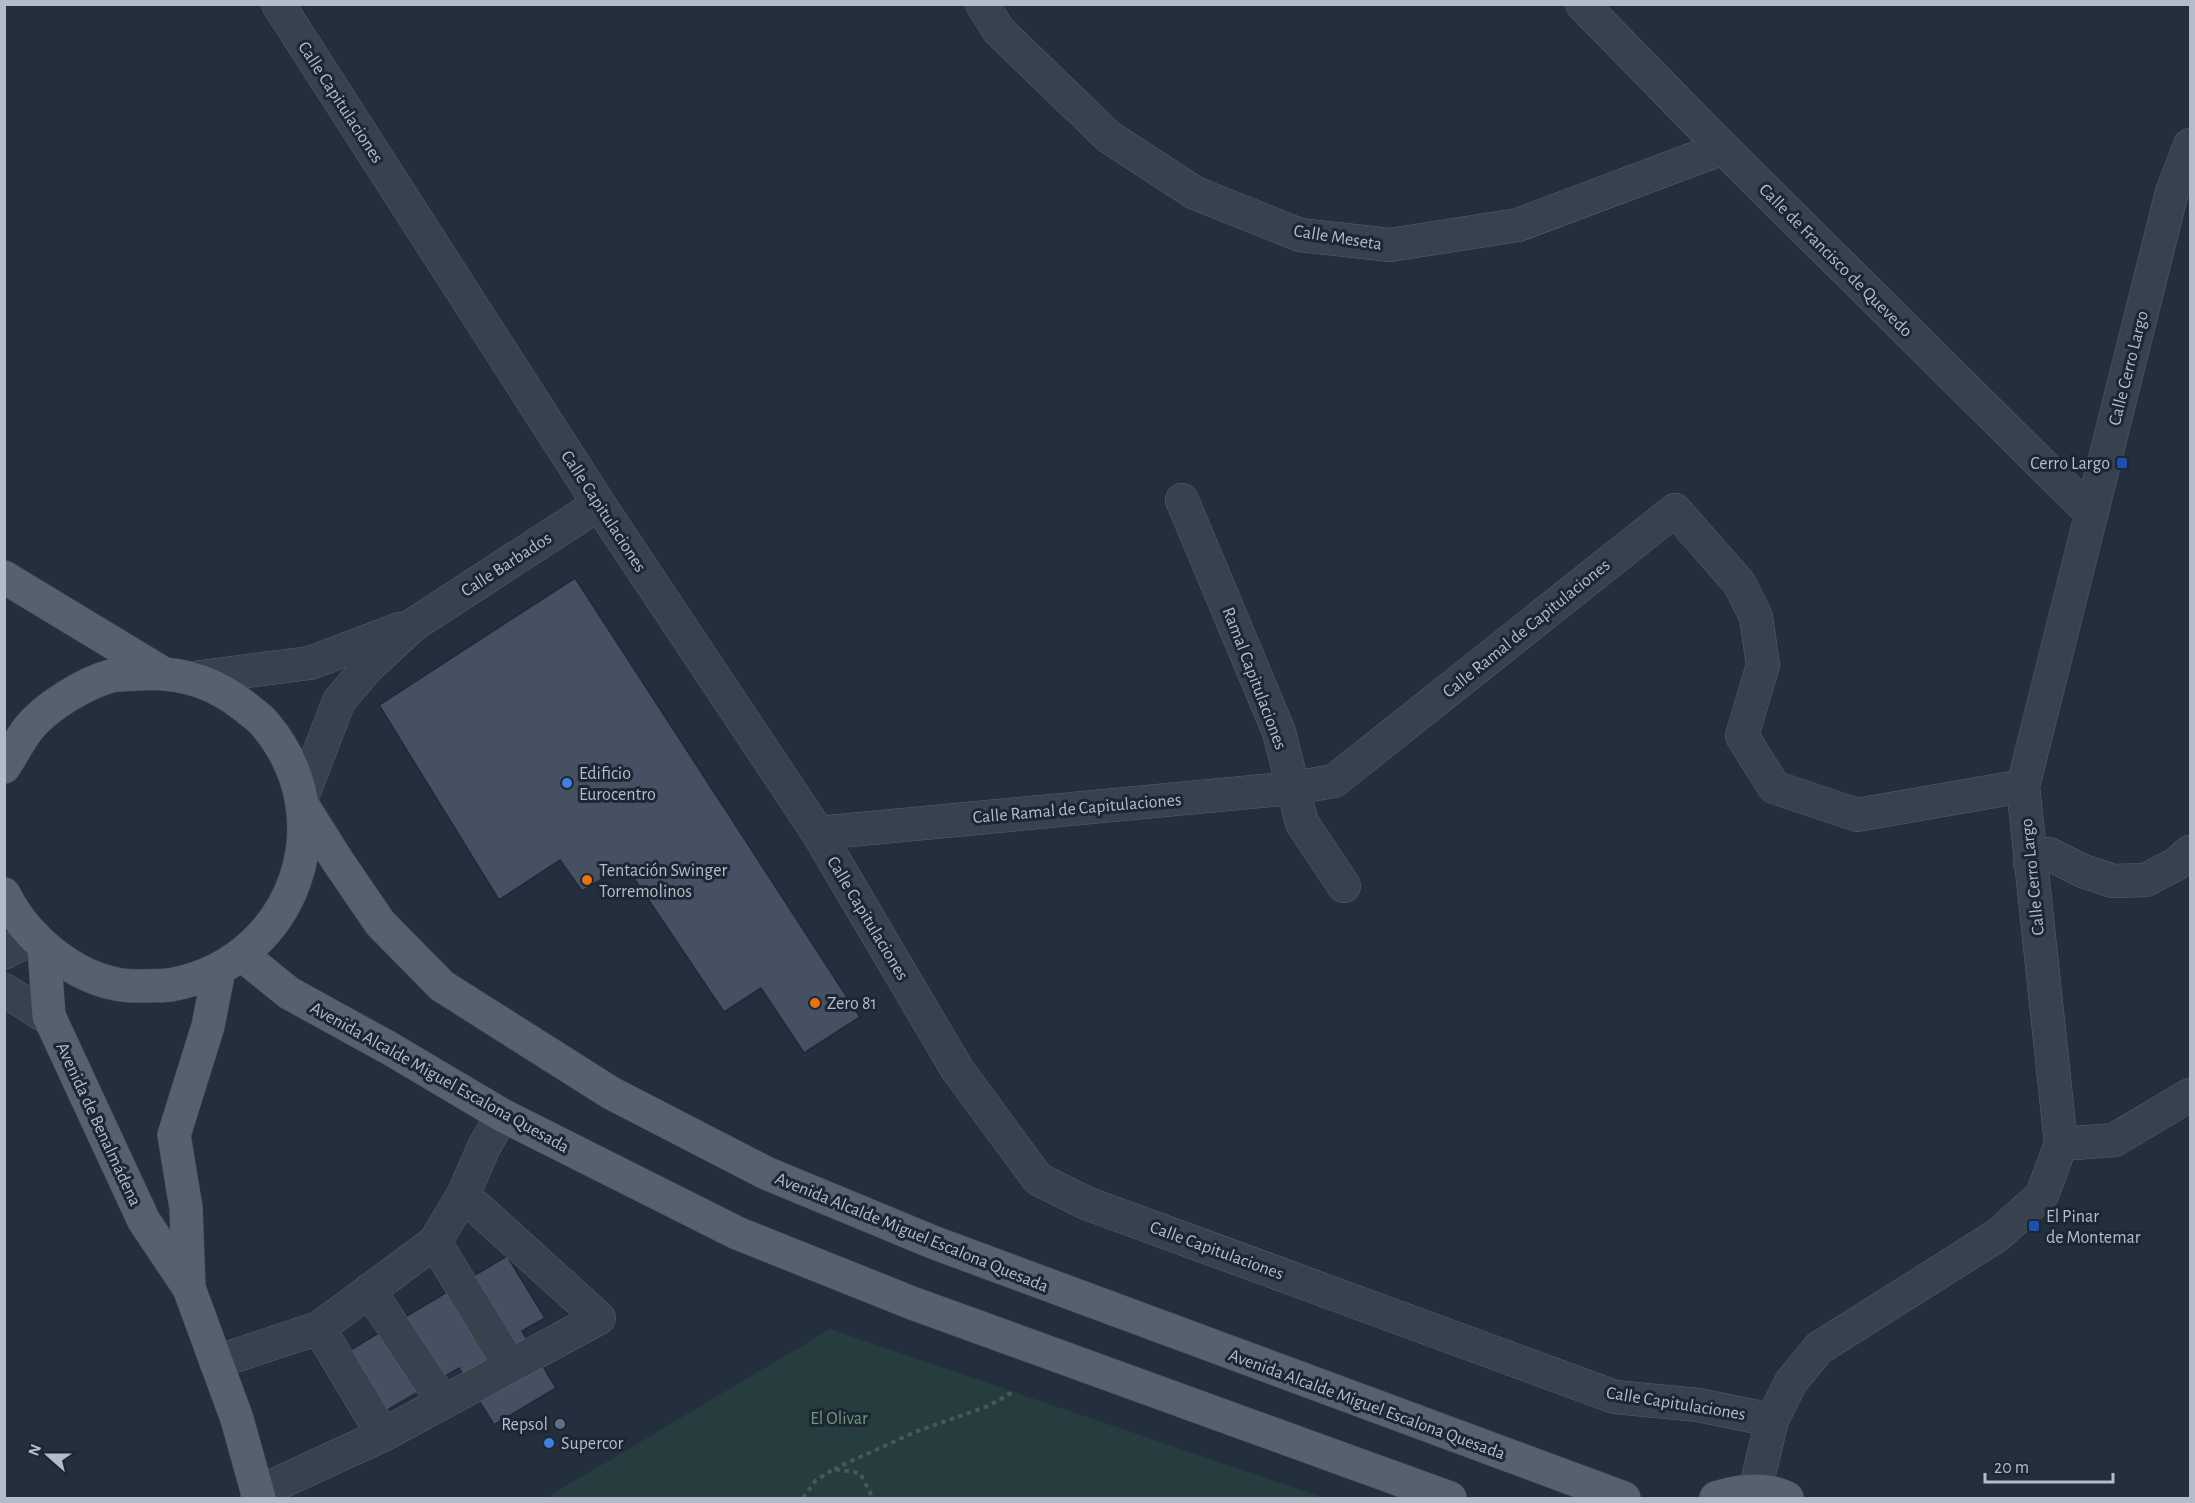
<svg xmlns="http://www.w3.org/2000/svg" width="2195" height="1503" font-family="'Alegreya Sans',sans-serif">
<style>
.green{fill:#263c3f}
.building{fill:#455162;stroke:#1f2835;stroke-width:1.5}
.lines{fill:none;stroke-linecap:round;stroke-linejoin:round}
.minor-casing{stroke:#565f6c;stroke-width:34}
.major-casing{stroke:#414a57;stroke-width:34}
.path{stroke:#44595c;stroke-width:4;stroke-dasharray:4.5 4.5;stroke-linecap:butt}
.minor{stroke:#38414e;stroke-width:33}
.major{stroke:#56606e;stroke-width:33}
.transit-dot{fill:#1a4fb4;stroke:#1d2633;stroke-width:2}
.shop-dot{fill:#3f7fe0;stroke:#1d2633;stroke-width:2}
.food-dot{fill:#e8710a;stroke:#1d2633;stroke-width:2}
.service-dot{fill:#5c6f8a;stroke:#1d2633;stroke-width:2}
.labels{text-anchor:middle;stroke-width:6;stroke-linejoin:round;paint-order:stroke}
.street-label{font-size:18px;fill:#b4bcc9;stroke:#1d2633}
.poi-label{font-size:18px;fill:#b4bcc9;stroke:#1d2633;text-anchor:start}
.park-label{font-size:18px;fill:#6b9a76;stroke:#1d2633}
</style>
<rect width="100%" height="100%" fill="#242f3e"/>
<!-- green -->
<path class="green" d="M830 1329 1324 1498H546Z"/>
<!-- building -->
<path class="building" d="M575 578 860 1017 804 1053 761 988 724 1012 625 865 582 891 560 860 499 900 379 705Z
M507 1256 545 1318 522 1331 556 1388 494 1425 459 1368 384 1412 347 1352Z"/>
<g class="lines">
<defs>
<path id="minor" d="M278 4 599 504 818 833 957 1069 1038 1179 1086 1203 1615 1397 1698 1405 1772 1420
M982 4 999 31 1109 137 1195 193 1300 235 1390 245 1518 225 1723 148
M1582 4 1713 138 2091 513
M1182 500 1279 732 1302 823 1344 886
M193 678 310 663 400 629
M302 797 339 701 368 667 413 625 599 504
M818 833 1293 788 1334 781 1675 510 1739 583 1756 617 1763 665 1742 736 1774 787 1857 815 2023 786
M2030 863 2049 854 2083 871 2113 881 2146 880 2176 864 2190 852
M4 953 35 937
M4 990 50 1019
M2061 1144 2114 1140 2190 1095
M435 1242 510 1366
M369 1290 443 1402
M319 1328 383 1435
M216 1362 319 1328 435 1242 463 1195 484 1147 502 1115
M1755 1491 1772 1420 1791 1382 1819 1348 1998 1235 2042 1195 2061 1144 2023 786 2172 192 2190 145
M257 1493 383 1435 599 1318 463 1195"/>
<path id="major" d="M4 577 161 672
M4 767C12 755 19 741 28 729 45 707 85 683 111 676 120 674 130 675 138 674 177 671 213 681 244 706 250 711 259 717 264 723 345 817 296 959 175 984 164 987 151 985 139 986 83 987 28 942 4 894
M303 806 337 860 380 923 442 986 611 1093 766 1173 935 1243 1624 1498
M44 948 49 1016 144 1221 189 1288 237 1419 259 1498
M242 955 289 993 389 1048 502 1115 737 1233 912 1303 1450 1498
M189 1288 186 1208 174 1135 208 1026 219 970
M1716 1498C1740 1490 1764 1487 1787 1498"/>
</defs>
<!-- minor casing -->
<use href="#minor" class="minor-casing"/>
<!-- major casing -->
<use href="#major" class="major-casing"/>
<!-- path -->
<path class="path" d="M834 1469 915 1432 988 1406 1013 1392
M803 1498 816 1480 834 1469 860 1473 873 1498"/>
<!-- minor -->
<use href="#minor" class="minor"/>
<!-- major -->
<use href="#major" class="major"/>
</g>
<!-- markers -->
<g class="transit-dot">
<rect x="2116" y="457" width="12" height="12" rx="3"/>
<rect x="2028" y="1220" width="12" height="12" rx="3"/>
</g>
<g class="shop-dot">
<circle cx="567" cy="783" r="6"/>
<circle cx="549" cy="1443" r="6"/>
</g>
<g class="food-dot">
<circle cx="587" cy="880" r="6"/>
<circle cx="815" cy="1003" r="6"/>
</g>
<circle class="service-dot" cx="560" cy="1424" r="6"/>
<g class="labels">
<!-- street labels -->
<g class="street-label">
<text transform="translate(341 102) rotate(57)" y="6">Calle Capitulaciones</text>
<text transform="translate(1338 237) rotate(9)" y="6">Calle Meseta</text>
<text transform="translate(1836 260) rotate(45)" y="6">Calle de Francisco de Quevedo</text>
<text transform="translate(2128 368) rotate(-76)" y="6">Calle Cerro Largo</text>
<text transform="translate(604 511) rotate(57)" y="6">Calle Capitulaciones</text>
<text transform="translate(506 564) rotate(-33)" y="6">Calle Barbados</text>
<text transform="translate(1526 628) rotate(-39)" y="6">Calle Ramal de Capitulaciones</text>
<text transform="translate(1255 678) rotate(69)" y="6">Ramal Capitulaciones</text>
<text transform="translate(1077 808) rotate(-5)" y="6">Calle Ramal de Capitulaciones</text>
<text transform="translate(2032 877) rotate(-96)" y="6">Calle Cerro Largo</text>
<text transform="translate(868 918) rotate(59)" y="6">Calle Capitulaciones</text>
<text transform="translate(440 1077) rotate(29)" y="6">Avenida Alcalde Miguel Escalona Quesada</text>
<text transform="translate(99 1124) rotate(65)" y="6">Avenida de Benalmádena</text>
<text transform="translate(912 1232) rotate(22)" y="6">Avenida Alcalde Miguel Escalona Quesada</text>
<text transform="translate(1217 1250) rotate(20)" y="6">Calle Capitulaciones</text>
<text transform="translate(1676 1403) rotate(9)" y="6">Calle Capitulaciones</text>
<text transform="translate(1367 1404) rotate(20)" y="6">Avenida Alcalde Miguel Escalona Quesada</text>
</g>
<!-- poi labels -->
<g class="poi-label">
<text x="2110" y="469" text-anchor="end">Cerro Largo</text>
<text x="579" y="779">Edificio<tspan x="579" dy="21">Eurocentro</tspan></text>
<text x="599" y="876">Tentación Swinger<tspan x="599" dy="21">Torremolinos</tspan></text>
<text x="827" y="1009">Zero 81</text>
<text x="2046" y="1222">El Pinar<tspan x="2046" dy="21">de Montemar</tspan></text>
<text x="548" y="1430" text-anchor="end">Repsol</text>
<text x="561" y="1449">Supercor</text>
</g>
<!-- park labels -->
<g class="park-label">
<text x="839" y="1424">El Olivar</text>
</g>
</g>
<!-- border -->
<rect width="2195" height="1503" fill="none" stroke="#b4bcc9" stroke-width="12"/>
<!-- north arrow -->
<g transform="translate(48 1455) rotate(291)" stroke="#1d2633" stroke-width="4.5" paint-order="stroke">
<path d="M0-4.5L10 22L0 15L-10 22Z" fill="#b4bcc9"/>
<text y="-9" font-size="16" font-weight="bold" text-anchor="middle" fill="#b4bcc9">N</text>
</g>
<!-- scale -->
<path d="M1985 1473v9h128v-9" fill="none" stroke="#b4bcc9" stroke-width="3"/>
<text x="1994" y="1473" font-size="18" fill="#b4bcc9" stroke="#1d2633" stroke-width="4.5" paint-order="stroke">20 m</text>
</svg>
